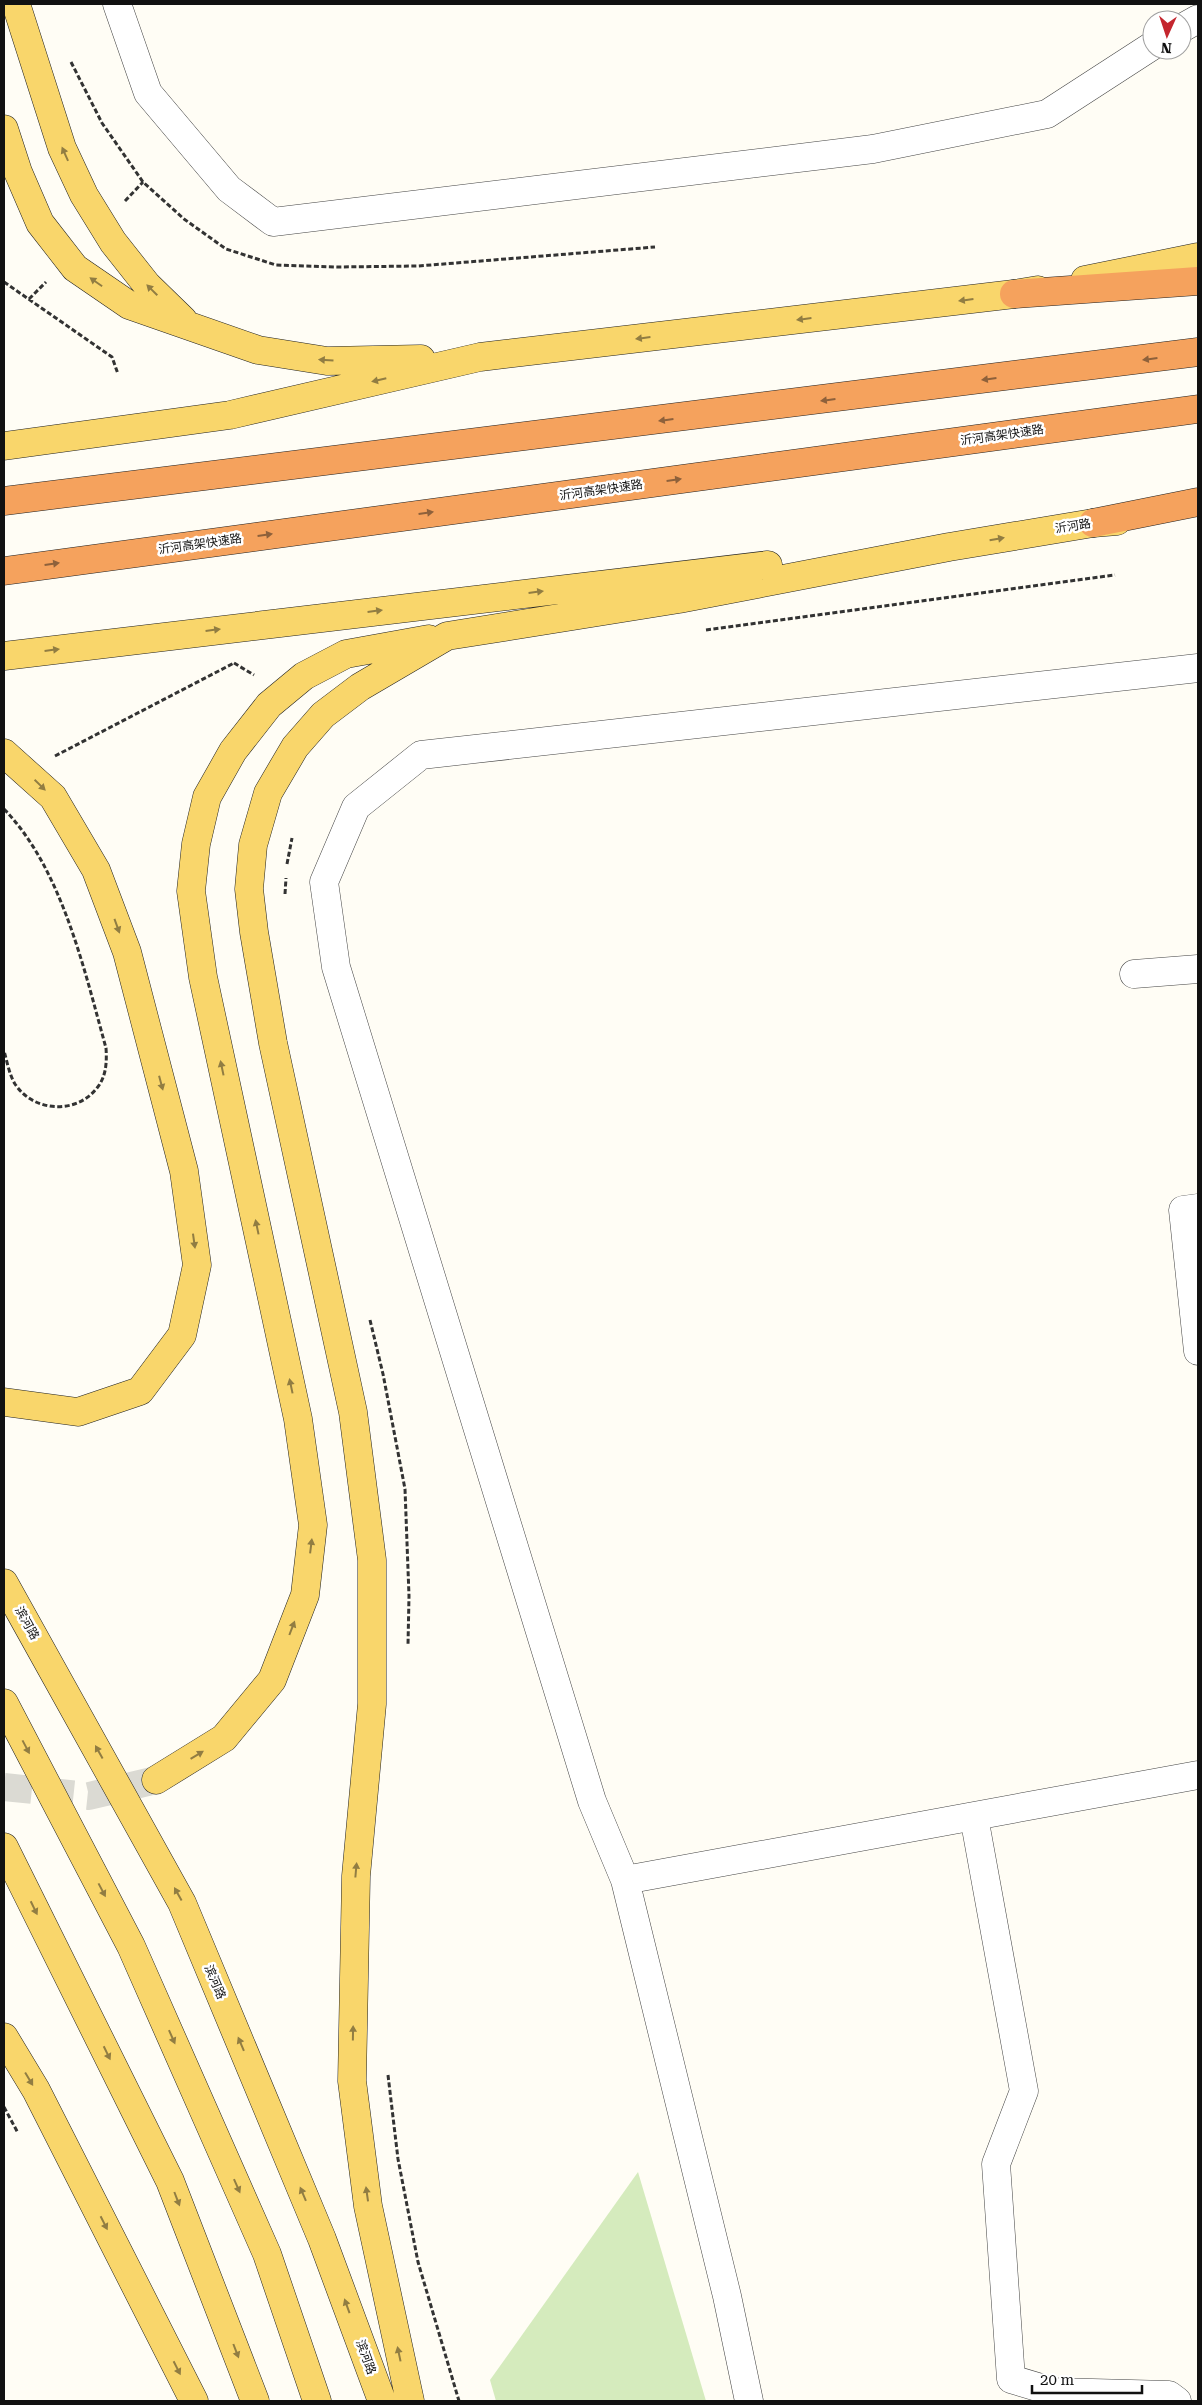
<svg xmlns="http://www.w3.org/2000/svg" width="1202" height="2405" font-family="'Roboto Serif','Noto Sans SC',serif">
<style>
.green{fill:#d5ebbd}
.lines{fill:none;stroke-linecap:round;stroke-linejoin:round}
.major-tunnel{stroke:#dbdad3;stroke-width:28;stroke-dasharray:28 14;stroke-linecap:butt}
.minor-casing{stroke:#444;stroke-width:29}
.major-casing{stroke:#222;stroke-width:29}
.highway-casing{stroke:#222;stroke-width:29}
.path{stroke:#333;stroke-width:3;stroke-dasharray:5 2.5;stroke-linecap:butt}
.minor{stroke:#fff;stroke-width:28}
.major{stroke:#f9d66b;stroke-width:28}
.highway{stroke:#f5a25d;stroke-width:28}
.oneway{fill:#917d42}
.oneway2{fill:#8e613b}
.labels{text-anchor:middle;stroke-width:5;stroke-linejoin:round;paint-order:stroke}
.street-label{font-size:12px;fill:#111;stroke:#fff}
</style>
<rect width="100%" height="100%" fill="#fffdf5"/>
<!-- green -->
<path class="green" d="M638 2172 706 2401H496L490 2380Z"/>
<g class="lines">
<!-- major-tunnel -->
<path class="major-tunnel" d="M4 1787 89 1796 156 1780"/>
<defs>
<path id="minor" d="M117 4 148 93 229 189 273 222 873 149 1047 114 1152 46
M1182 28 1198 19
M1134 974 1198 969
M1198 1208 1183 1210 1198 1351
M974 1817 1024 2091 996 2164 1011 2379 1054 2392 1169 2395 1177 2401
M625 1880 1198 1775
M749 2401 727 2296 625 1880 592 1801 336 967 324 882 356 807 421 755 1198 668"/>
<path id="major" d="M16 4 62 148 84 195 113 242 147 285 183 320
M4 129 18 172 40 223 75 268 129 305 258 350 327 361 421 359
M1085 280 1198 257
M4 446 230 415 480 357 1014 294 1038 290
M4 656 768 565
M4 753 53 797 96 870 127 952 184 1171 197 1265 182 1335 140 1391 78 1412 4 1402
M4 1583 182 1903 322 2239 382 2401
M4 1703 131 1946 267 2254 317 2401
M156 1780 224 1738 272 1680 305 1595 313 1525 298 1419 203 977 191 891 196 844 207 797 233 751 269 705 304 676 346 654 429 639
M4 1847 170 2181 255 2401
M4 2037 36 2090 194 2401
M410 2401 368 2206 352 2081 356 1876 372 1704V1560L353 1412 273 1043 254 932 249 889 253 845 268 793 295 747 323 715 360 687 447 636 679 599 949 547 1093 523 1117 521"/>
<path id="highway" d="M1014 294 1198 281
M4 501 1198 352
M1093 523 1198 502
M4 571 1198 409"/>
</defs>
<!-- minor casing -->
<use href="#minor" class="minor-casing"/>
<!-- major casing -->
<use href="#major" class="major-casing"/>
<!-- highway casing -->
<use href="#highway" class="highway-casing"/>
<!-- path -->
<path class="path" d="M71 62 102 123 143 182 184 219 226 249 276 265 337 267 418 266 655 247
M125 201 143 182
M4 282 112 357 118 374
M29 299 46 282
M706 630 1115 575
M234 663 254 675
M55 756 234 663
M4 809C62 869 84 969 106 1048 107 1063 106 1077 97 1088 76 1115 33 1112 15 1084 9 1074 7 1061 4 1051
M287 864 292 838
M285 894 286 878
M370 1320 383 1374 405 1489 409 1596 408 1645
M388 2075 398 2159 418 2262 459 2401
M4 2107 18 2133"/>
<!-- minor -->
<use href="#minor" class="minor"/>
<!-- major -->
<use href="#major" class="major"/>
<!-- highway -->
<use href="#highway" class="highway"/>
</g>
<!-- one-way arrows -->
<defs><path id="oneway-solid" d="M-6-.8H1V-3.2L6.5 0L1 3.2V.8H-6Z" transform="scale(1.25)"/></defs>
<g class="oneway">
<use href="#oneway-solid" transform="translate(65 154) rotate(-114)"/>
<use href="#oneway-solid" transform="translate(96 282) rotate(-145)"/>
<use href="#oneway-solid" transform="translate(152 290) rotate(-135)"/>
<use href="#oneway-solid" transform="translate(966 300) rotate(173)"/>
<use href="#oneway-solid" transform="translate(804 319) rotate(173)"/>
<use href="#oneway-solid" transform="translate(643 338) rotate(173)"/>
<use href="#oneway-solid" transform="translate(326 360) rotate(-176)"/>
<use href="#oneway-solid" transform="translate(379 380) rotate(167)"/>
<use href="#oneway-solid" transform="translate(997 539) rotate(-10)"/>
<use href="#oneway-solid" transform="translate(536 592) rotate(-7)"/>
<use href="#oneway-solid" transform="translate(375 611) rotate(-7)"/>
<use href="#oneway-solid" transform="translate(213 630) rotate(-7)"/>
<use href="#oneway-solid" transform="translate(52 650) rotate(-7)"/>
<use href="#oneway-solid" transform="translate(40 785) rotate(44)"/>
<use href="#oneway-solid" transform="translate(117 926) rotate(70)"/>
<use href="#oneway-solid" transform="translate(222 1068) rotate(-102)"/>
<use href="#oneway-solid" transform="translate(161 1083) rotate(75)"/>
<use href="#oneway-solid" transform="translate(257 1227) rotate(-102)"/>
<use href="#oneway-solid" transform="translate(194 1241) rotate(82)"/>
<use href="#oneway-solid" transform="translate(291 1386) rotate(-102)"/>
<use href="#oneway-solid" transform="translate(311 1546) rotate(-83)"/>
<use href="#oneway-solid" transform="translate(292 1628) rotate(-69)"/>
<use href="#oneway-solid" transform="translate(26 1747) rotate(62)"/>
<use href="#oneway-solid" transform="translate(99 1752) rotate(-119)"/>
<use href="#oneway-solid" transform="translate(197 1755) rotate(-31)"/>
<use href="#oneway-solid" transform="translate(356 1870) rotate(-85)"/>
<use href="#oneway-solid" transform="translate(102 1890) rotate(62)"/>
<use href="#oneway-solid" transform="translate(178 1894) rotate(-119)"/>
<use href="#oneway-solid" transform="translate(34 1908) rotate(64)"/>
<use href="#oneway-solid" transform="translate(353 2033) rotate(-89)"/>
<use href="#oneway-solid" transform="translate(172 2037) rotate(66)"/>
<use href="#oneway-solid" transform="translate(241 2044) rotate(-113)"/>
<use href="#oneway-solid" transform="translate(107 2053) rotate(64)"/>
<use href="#oneway-solid" transform="translate(29 2079) rotate(59)"/>
<use href="#oneway-solid" transform="translate(237 2186) rotate(66)"/>
<use href="#oneway-solid" transform="translate(303 2194) rotate(-113)"/>
<use href="#oneway-solid" transform="translate(367 2194) rotate(-98)"/>
<use href="#oneway-solid" transform="translate(177 2199) rotate(69)"/>
<use href="#oneway-solid" transform="translate(104 2223) rotate(63)"/>
<use href="#oneway-solid" transform="translate(347 2306) rotate(-110)"/>
<use href="#oneway-solid" transform="translate(236 2351) rotate(69)"/>
<use href="#oneway-solid" transform="translate(399 2354) rotate(-102)"/>
<use href="#oneway-solid" transform="translate(177 2368) rotate(63)"/>
</g>
<g class="oneway2">
<use href="#oneway-solid" transform="translate(1150 359) rotate(173)"/>
<use href="#oneway-solid" transform="translate(989 379) rotate(173)"/>
<use href="#oneway-solid" transform="translate(828 400) rotate(173)"/>
<use href="#oneway-solid" transform="translate(666 420) rotate(173)"/>
<use href="#oneway-solid" transform="translate(674 480) rotate(-8)"/>
<use href="#oneway-solid" transform="translate(426 513) rotate(-8)"/>
<use href="#oneway-solid" transform="translate(265 535) rotate(-8)"/>
<use href="#oneway-solid" transform="translate(52 564) rotate(-8)"/>
</g>
<g class="labels">
<!-- street labels -->
<g class="street-label">
<text transform="translate(1002 435) rotate(-8)" y="4">沂河高架快速路</text>
<text transform="translate(601 490) rotate(-8)" y="4">沂河高架快速路</text>
<text transform="translate(1073 526) rotate(-9)" y="4">沂河路</text>
<text transform="translate(200 544) rotate(-8)" y="4">沂河高架快速路</text>
<text transform="translate(27 1623) rotate(61)" y="4">滨河路</text>
<text transform="translate(215 1982) rotate(67)" y="4">滨河路</text>
<text transform="translate(366 2357) rotate(70)" y="4">滨河路</text>
</g>
</g>
<!-- border -->
<rect width="1202" height="2405" fill="none" stroke="#111111" stroke-width="10"/>
<!-- north arrow -->
<g transform="translate(1167 35) rotate(183)"><circle r="24" fill="#ffffff" stroke="#a0a0a0"/>
<path d="M0-4L9 19L0 12L-9 19Z" fill="#c4262e"/>
<text y="-8" font-size="14" font-weight="bold" text-anchor="middle" fill="#111111">N</text>
</g>
<!-- scale -->
<path d="M1032 2385v8h110v-8" fill="none" stroke="#111111" stroke-width="2.5"/>
<text x="1040" y="2385" font-size="15" fill="#111111" stroke="#ffffff" stroke-width="4" paint-order="stroke">20 m</text>
</svg>
